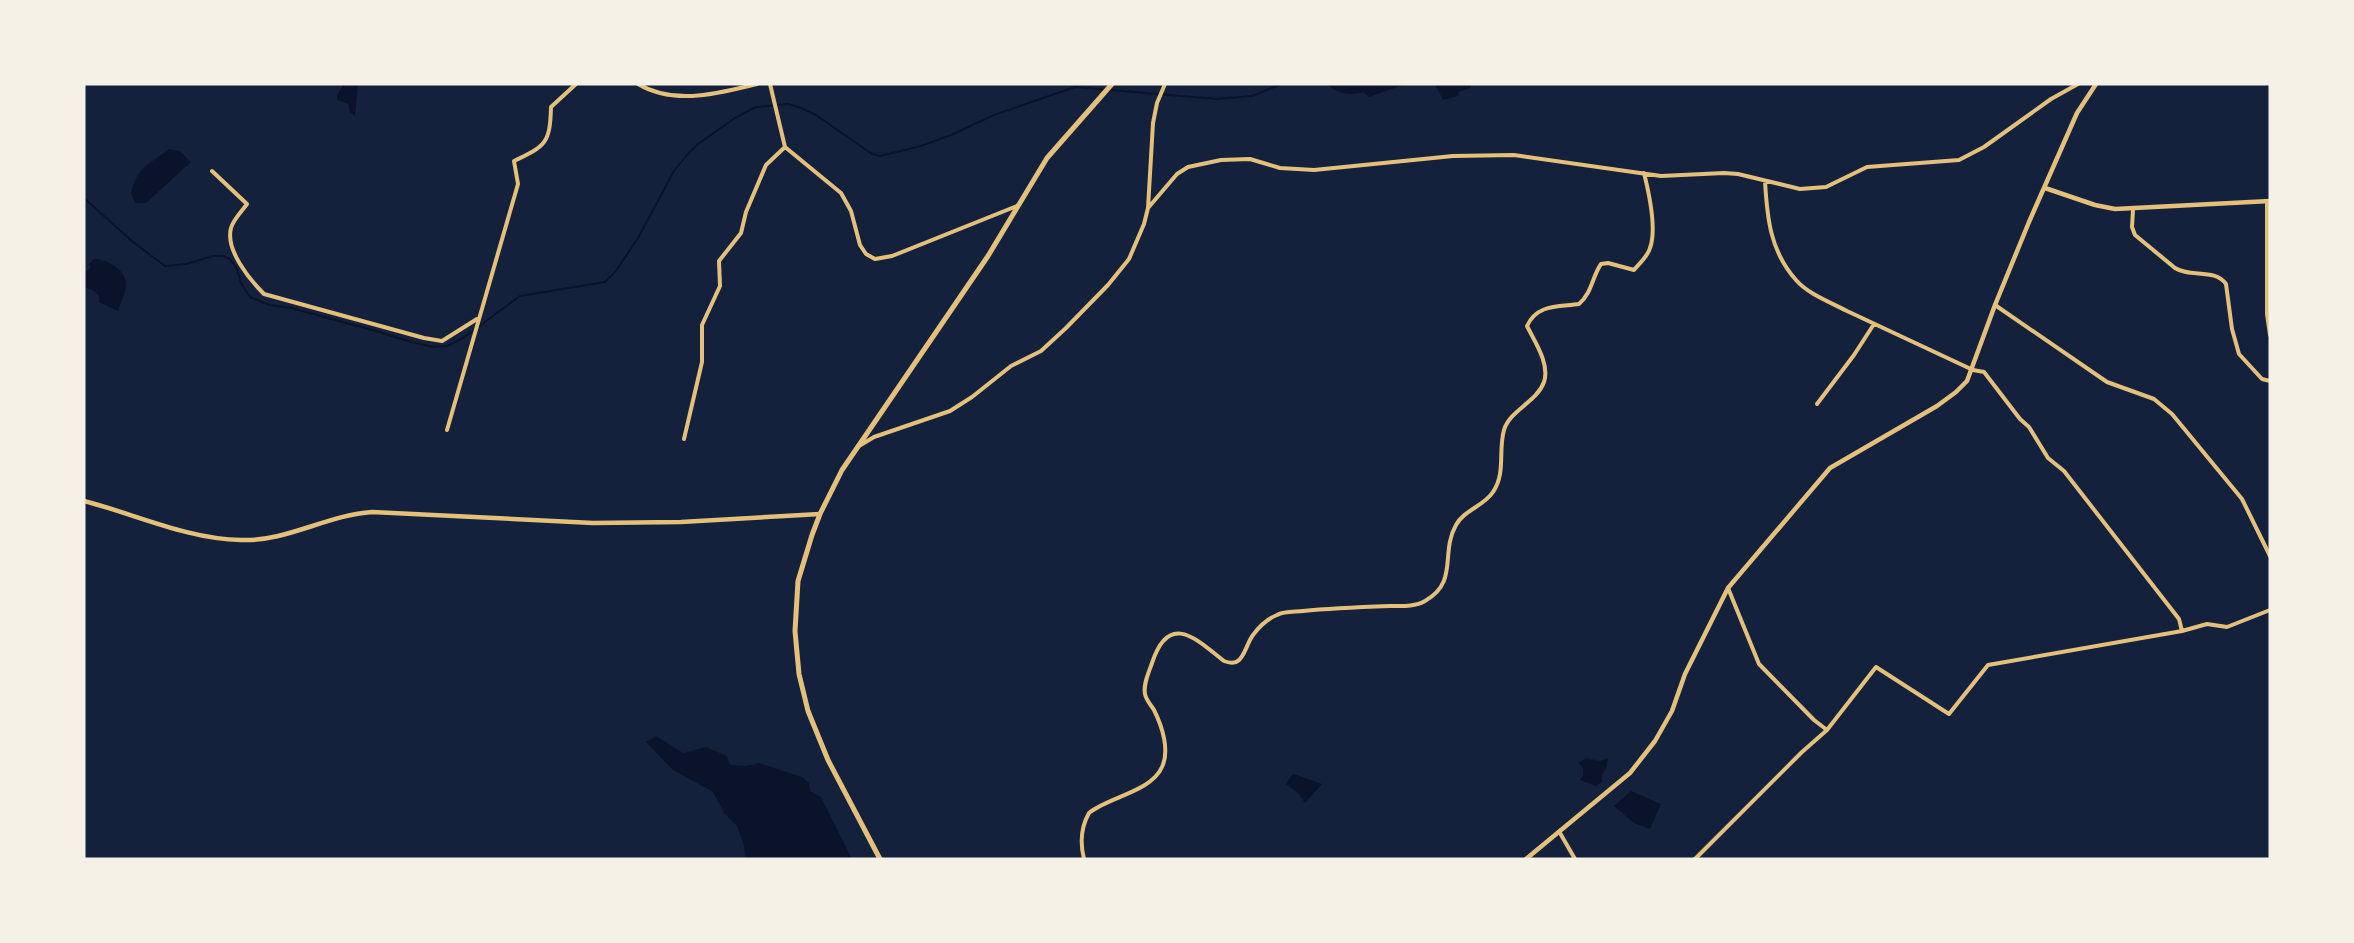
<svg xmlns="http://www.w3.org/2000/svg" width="2354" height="943" font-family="'Golos Text',sans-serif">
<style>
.water{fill:#0b132b}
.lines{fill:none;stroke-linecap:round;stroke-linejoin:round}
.stream{stroke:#0b132b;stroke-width:2}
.minor{stroke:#e5c07b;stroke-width:4}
.tertiary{stroke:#e5c07b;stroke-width:4.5}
.secondary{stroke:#e5c07b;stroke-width:5}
</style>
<rect width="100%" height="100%" fill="#14213d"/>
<!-- water -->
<path class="water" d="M344 84H358L355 116 350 112 348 104 337 100V95Z
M1330 84H1406L1369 97 1363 92C1351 96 1338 94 1329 86Z
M1435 84H1472L1470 88 1459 92 1458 96 1443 100Z
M169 149 180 151 191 162 146 203H135L131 193C138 165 149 165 169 149Z
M94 259C107 259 125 269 126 283 127 292 120 303 118 311L99 302V296L94 291 84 287V274L91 267 89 264Z
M656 736 683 753 706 747 727 756 730 765 746 766 759 763 802 777 809 783 810 791 821 797 852 859H745L744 846 737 826 724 813 713 792 673 770 646 742Z
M1586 758 1600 761 1608 758 1606 769 1602 774V782L1596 786 1580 780 1583 775V768L1578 763Z
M1294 774 1322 784 1305 803 1298 793 1286 784 1292 775Z
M1631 791 1661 804 1650 829 1634 823 1614 806Z"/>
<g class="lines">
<!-- stream -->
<path class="stream" d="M84 198 133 242 165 266 186 264 213 256H223L230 259 237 269 241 283 250 297 269 305 291 308 376 331 411 342 433 347 447 346 463 338 520 296 605 282 616 271 638 238 674 171 686 156 698 144 735 118 756 107 788 104 801 108 816 115 872 154 880 156 921 146 951 135 994 115 1075 87 1217 99 1252 96 1281 84"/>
<!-- minor -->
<path class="minor" d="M638 84C675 106 719 93 757 84
M770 84 785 147 841 193 851 211 860 245 866 254 875 259 892 256 1017 206
M212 171 247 204C242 211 233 220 231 228 225 250 250 280 264 294L424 338 442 341 477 319
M1765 181C1767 217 1770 251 1796 280 1808 294 1830 302 1847 311 1889 331 1931 350 1973 370L1984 372 2020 419 2029 427 2048 458 2064 471 2179 619 2182 631
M2267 201V314L2270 335
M1148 208 1177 174 1188 167 1221 160 1250 159 1280 168 1314 170 1453 156 1514 155 1661 176 1724 173 1738 174 1800 189 1826 187 1867 167 1959 160 1984 147 2051 99 2078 84
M2133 210 2132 227 2135 235 2175 268C2190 278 2215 268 2226 284L2232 329 2239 354 2262 379 2270 381
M1995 305 2107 382 2154 399 2172 414 2242 499 2270 556
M1817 404 1854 355 1874 324
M447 430 518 184 514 161C546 146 550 143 551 107L576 84
M684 439 702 362V325L720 286 719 261 741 233 746 212 766 165 785 147
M859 446 874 437 950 411 972 397 1011 366 1041 351 1066 328 1108 285 1129 259 1144 224 1148 208 1153 123 1157 103 1165 84
M1728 588 1759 664 1814 720 1827 730
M1560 833 1575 859
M1084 859C1080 843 1081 827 1089 813 1108 797 1151 792 1162 767 1170 750 1162 726 1154 710 1151 705 1146 700 1145 694 1143 684 1149 672 1152 663 1169 611 1196 639 1224 661 1244 669 1244 647 1253 635 1259 627 1267 619 1277 615 1284 611 1295 612 1303 611 1332 608 1361 607 1390 606 1402 606 1415 607 1425 601 1459 582 1440 553 1456 525 1464 510 1484 506 1493 492 1506 473 1498 451 1504 430 1510 410 1537 402 1544 382 1550 364 1535 342 1527 326 1537 304 1558 307 1579 304 1592 293 1592 277 1601 264L1608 263 1634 270C1639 264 1648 256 1650 248 1657 229 1649 193 1644 173
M1695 859 1802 752 1827 730 1876 667 1949 714 1988 665 2182 631 2207 624 2227 627 2270 610"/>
<!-- tertiary -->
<path class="tertiary" d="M2045 188 2095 205 2115 209 2270 201
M84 501C135 514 187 539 241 540 286 542 327 515 372 512L593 523 681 522 820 514
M1526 859 1630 773 1655 741 1672 711 1685 674 1728 588 1830 468 1937 406 1956 392 1967 381 1995 305 2029 222 2077 113 2096 84"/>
<!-- secondary -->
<path class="secondary" d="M880 859 828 760 808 711 799 674 795 631 798 581 812 535 820 514 842 470 988 256 1047 158 1112 84"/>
</g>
<!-- border -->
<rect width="2354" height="943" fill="none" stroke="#f6f1e7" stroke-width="171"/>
</svg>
